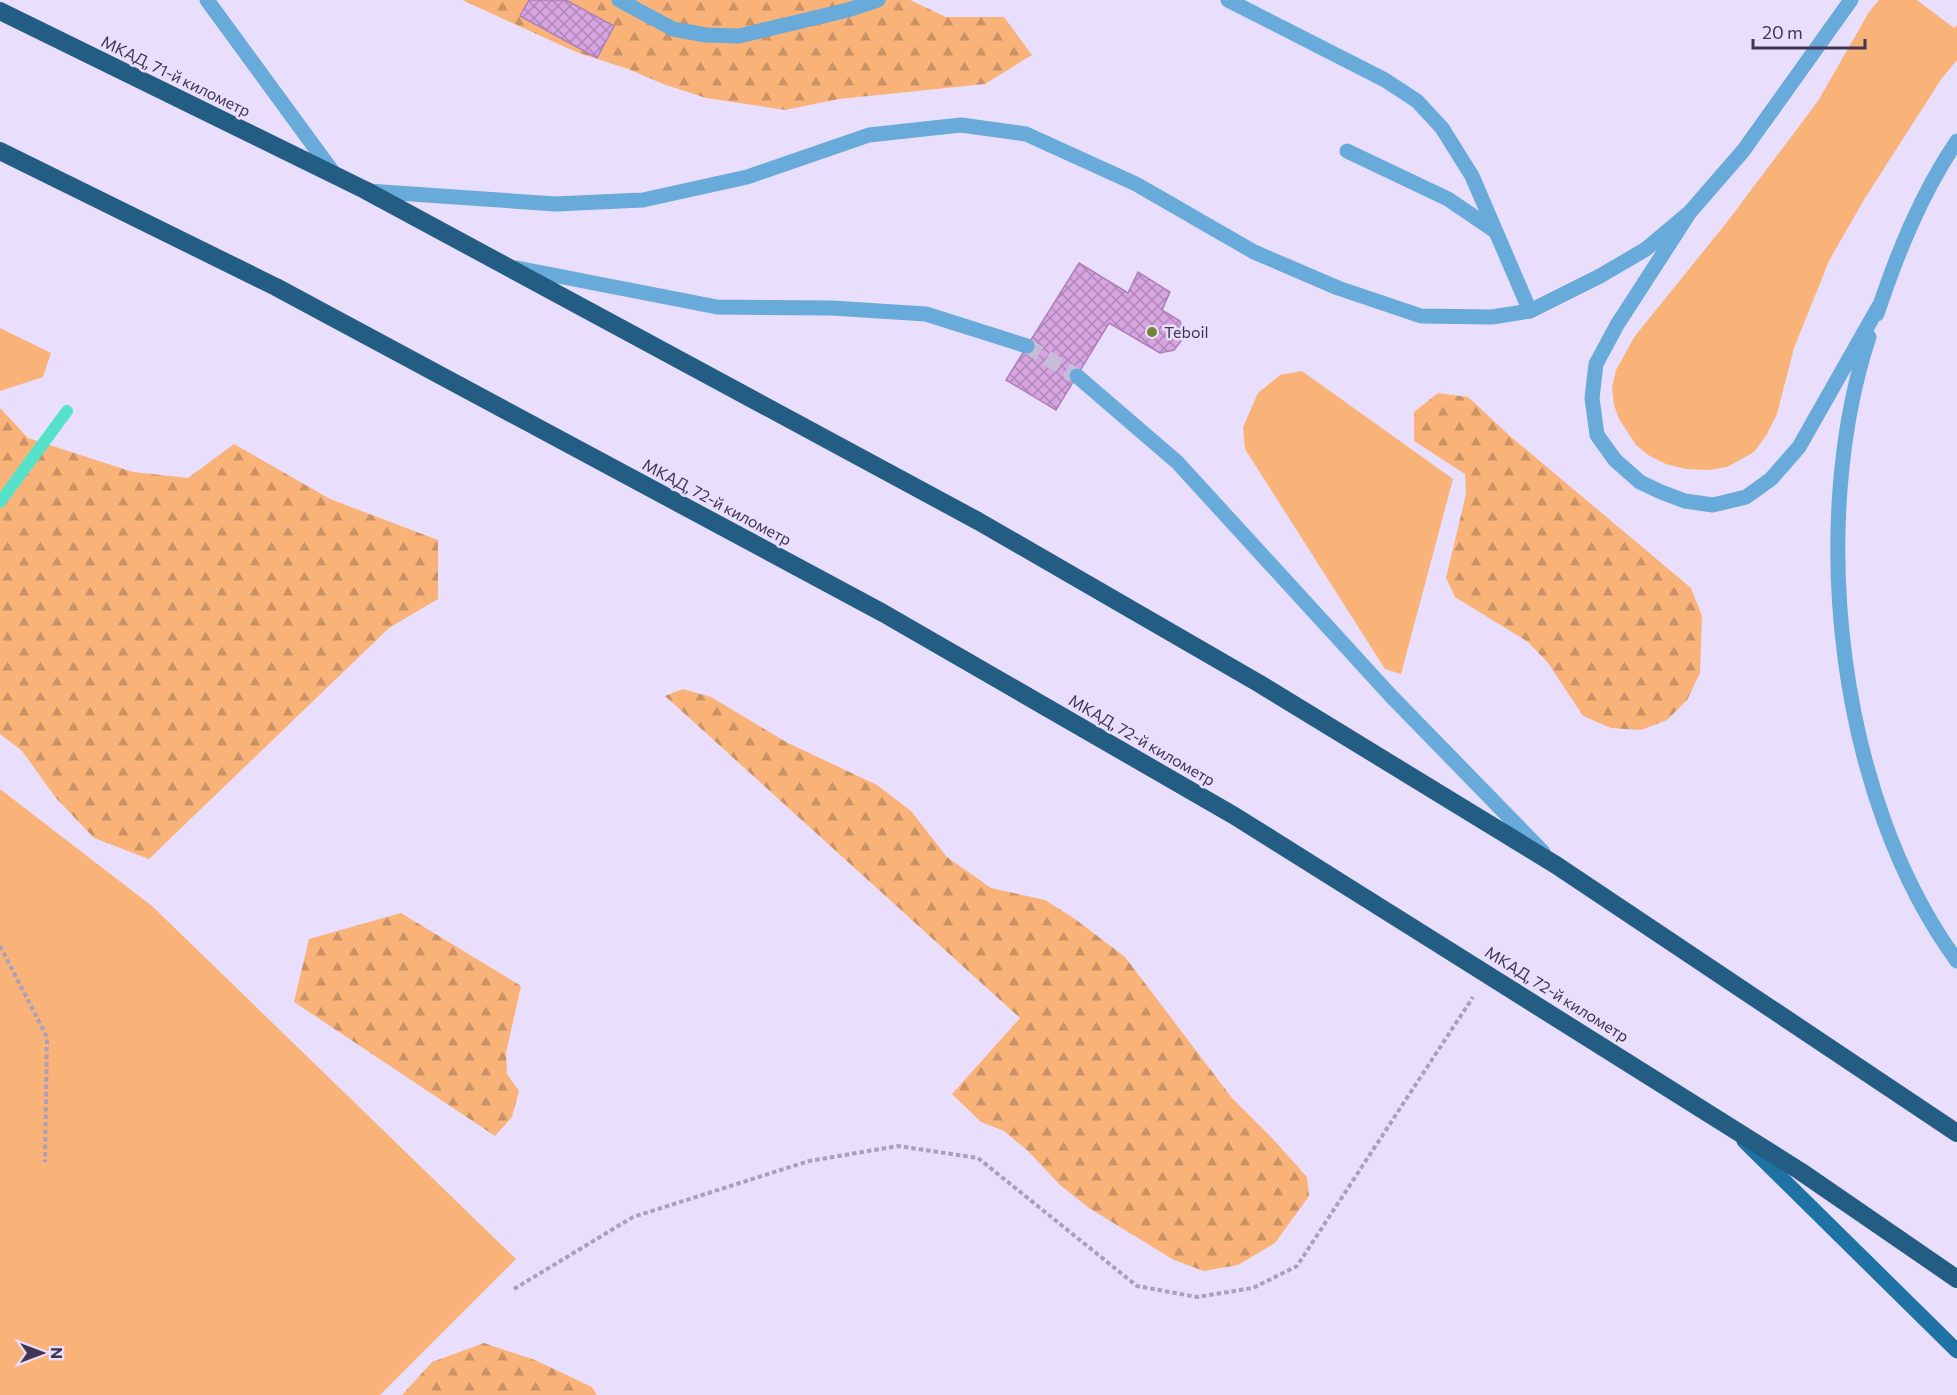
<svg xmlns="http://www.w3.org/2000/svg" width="1957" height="1395" font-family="Commissioner,sans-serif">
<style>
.grass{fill:#f9b378}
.forest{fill:url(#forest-firs)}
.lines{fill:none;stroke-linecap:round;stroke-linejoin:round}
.stream{stroke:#56e1cb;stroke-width:12}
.building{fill:url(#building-cross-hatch);stroke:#af7fb9;stroke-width:1.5}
.minor-tunnel{stroke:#c7bdda;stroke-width:15;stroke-dasharray:15 8;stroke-linecap:butt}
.path{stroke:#aaa0bd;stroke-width:4;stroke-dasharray:4.5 3;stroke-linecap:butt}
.minor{stroke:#68aad9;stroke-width:15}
.major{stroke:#1f72a4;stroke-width:15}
.highway{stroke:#235d83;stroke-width:18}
.poi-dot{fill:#738535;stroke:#e9dffc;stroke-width:2}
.labels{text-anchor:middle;stroke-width:5;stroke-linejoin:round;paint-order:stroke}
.street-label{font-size:16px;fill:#403552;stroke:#e9dffc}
.poi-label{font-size:16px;fill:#403552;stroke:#e9dffc;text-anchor:start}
</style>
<defs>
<pattern id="forest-firs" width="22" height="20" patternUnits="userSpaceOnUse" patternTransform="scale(1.5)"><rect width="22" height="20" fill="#f9b378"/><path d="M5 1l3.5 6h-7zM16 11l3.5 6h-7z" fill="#cb9265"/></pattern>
<pattern id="building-cross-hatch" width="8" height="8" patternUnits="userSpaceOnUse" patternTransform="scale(1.5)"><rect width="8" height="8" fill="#d6a4e0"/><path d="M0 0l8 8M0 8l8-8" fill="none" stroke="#af86b8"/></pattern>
</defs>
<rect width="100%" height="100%" fill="#e9dffc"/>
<!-- grass -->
<path class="grass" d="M1879 0H1917L1954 28 1957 25V60L1942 78 1865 198 1829 261 1794 348 1777 414 1766 436 1754 452 1727 467 1710 470 1686 469 1666 464 1648 455 1636 445 1619 419 1614 405 1612 387 1616 370 1635 336 1727 222 1818 101 1869 12Z
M0 328 51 353 43 377 0 391Z
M1302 371 1453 479 1401 674 1385 669 1245 449 1243 427 1258 393 1280 375Z
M0 789 152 906 516 1259 380 1395H0Z"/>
<!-- forest -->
<path class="forest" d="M462 0H910L946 17H1004L1032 55 985 84 839 99 785 110 706 98 663 84 628 69 576 52Z
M1438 393 1468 397 1510 436 1691 588 1702 616 1700 673 1687 700 1667 720 1641 730 1611 728 1583 716 1548 663 1528 642 1455 597 1446 578 1466 494 1465 474 1414 441V412Z
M0 408 28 438 133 472 188 478 234 444 330 499 438 540V599L389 628 149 859 94 838 56 798 22 751 0 734Z
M683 689 711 697 786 742 877 785 911 811 947 857 991 888 1045 900 1075 919 1125 957 1232 1098 1273 1139 1307 1177 1309 1196 1275 1243 1238 1265 1204 1271 1174 1260 1089 1208 1060 1185 1028 1151 1004 1131 981 1122 952 1094 1020 1018 665 696Z
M401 913 521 986 506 1053 507 1074 519 1091 512 1117 495 1136 294 1002 309 939Z
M484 1343 535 1360 592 1387 597 1395H402L432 1362Z"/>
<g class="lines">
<!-- stream -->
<path class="stream" d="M0 502 67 411"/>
</g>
<!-- building -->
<path class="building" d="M529 0H566L614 26 597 58 520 16Z
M1079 263 1128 293 1138 272 1170 292 1162 310 1180 321 1182 328 1181 341 1174 350 1160 353 1109 323 1056 410 1006 380Z"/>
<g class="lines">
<!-- minor-tunnel -->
<path class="minor-tunnel" d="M1027 346 1077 376"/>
<!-- path -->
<path class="path" d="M0 946 47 1037 45 1162
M514 1289 633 1217 809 1161 898 1146 978 1158 1137 1286 1197 1297 1253 1288 1297 1266 1473 997"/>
<!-- minor -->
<path class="minor" d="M207 0 335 175
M619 0 673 29 706 35 739 36 848 10 878 0
M1228 0 1385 80 1417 101 1442 128 1472 176 1530 311
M1851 0 1743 151 1690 212 1617 325 1596 364 1592 398 1597 435 1615 460 1640 482 1661 492 1685 501 1713 505 1746 497 1771 479 1799 447 1879 306
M1347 151 1448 199 1495 231
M368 191 556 204 643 200 747 177 869 135 961 125 1026 134 1136 184 1254 252 1338 288 1421 316 1492 317 1530 311 1600 276 1646 249 1690 212
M517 268 717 307 832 308 926 314 1027 346
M1877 314C1897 254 1921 194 1957 141
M1869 337C1807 526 1838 799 1957 961
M1077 376 1177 462 1391 696 1543 852"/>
<!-- major -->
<path class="major" d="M1744 1141 1957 1351"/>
<!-- highway -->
<path class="highway" d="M0 11 365 190 978 521 1260 684 1556 865 1957 1133
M0 151 276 287 883 613 1233 815 1351 889 1800 1171 1957 1279"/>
</g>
<!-- markers -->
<circle class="poi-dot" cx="1152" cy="332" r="6"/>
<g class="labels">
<!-- street labels -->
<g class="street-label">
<text transform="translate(176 76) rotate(26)" y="6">МКАД, 71-й километр</text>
<text transform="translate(717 502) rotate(28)" y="6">МКАД, 72-й километр</text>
<text transform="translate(1142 740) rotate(30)" y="6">МКАД, 72-й километр</text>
<text transform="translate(1557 994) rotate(32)" y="6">МКАД, 72-й километр</text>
</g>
<!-- poi labels -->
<g class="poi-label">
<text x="1164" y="338">Teboil</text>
</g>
</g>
<!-- north arrow -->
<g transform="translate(42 1353) rotate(90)" stroke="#e9dffc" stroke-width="4.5" paint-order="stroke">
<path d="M0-4.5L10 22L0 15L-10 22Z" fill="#403552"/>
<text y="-9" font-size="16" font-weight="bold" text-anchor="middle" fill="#403552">N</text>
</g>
<!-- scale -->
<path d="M1753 39v9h112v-9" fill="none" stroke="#403552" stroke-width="3"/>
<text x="1762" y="39" font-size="18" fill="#403552" stroke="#e9dffc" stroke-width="4.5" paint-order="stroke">20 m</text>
</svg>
